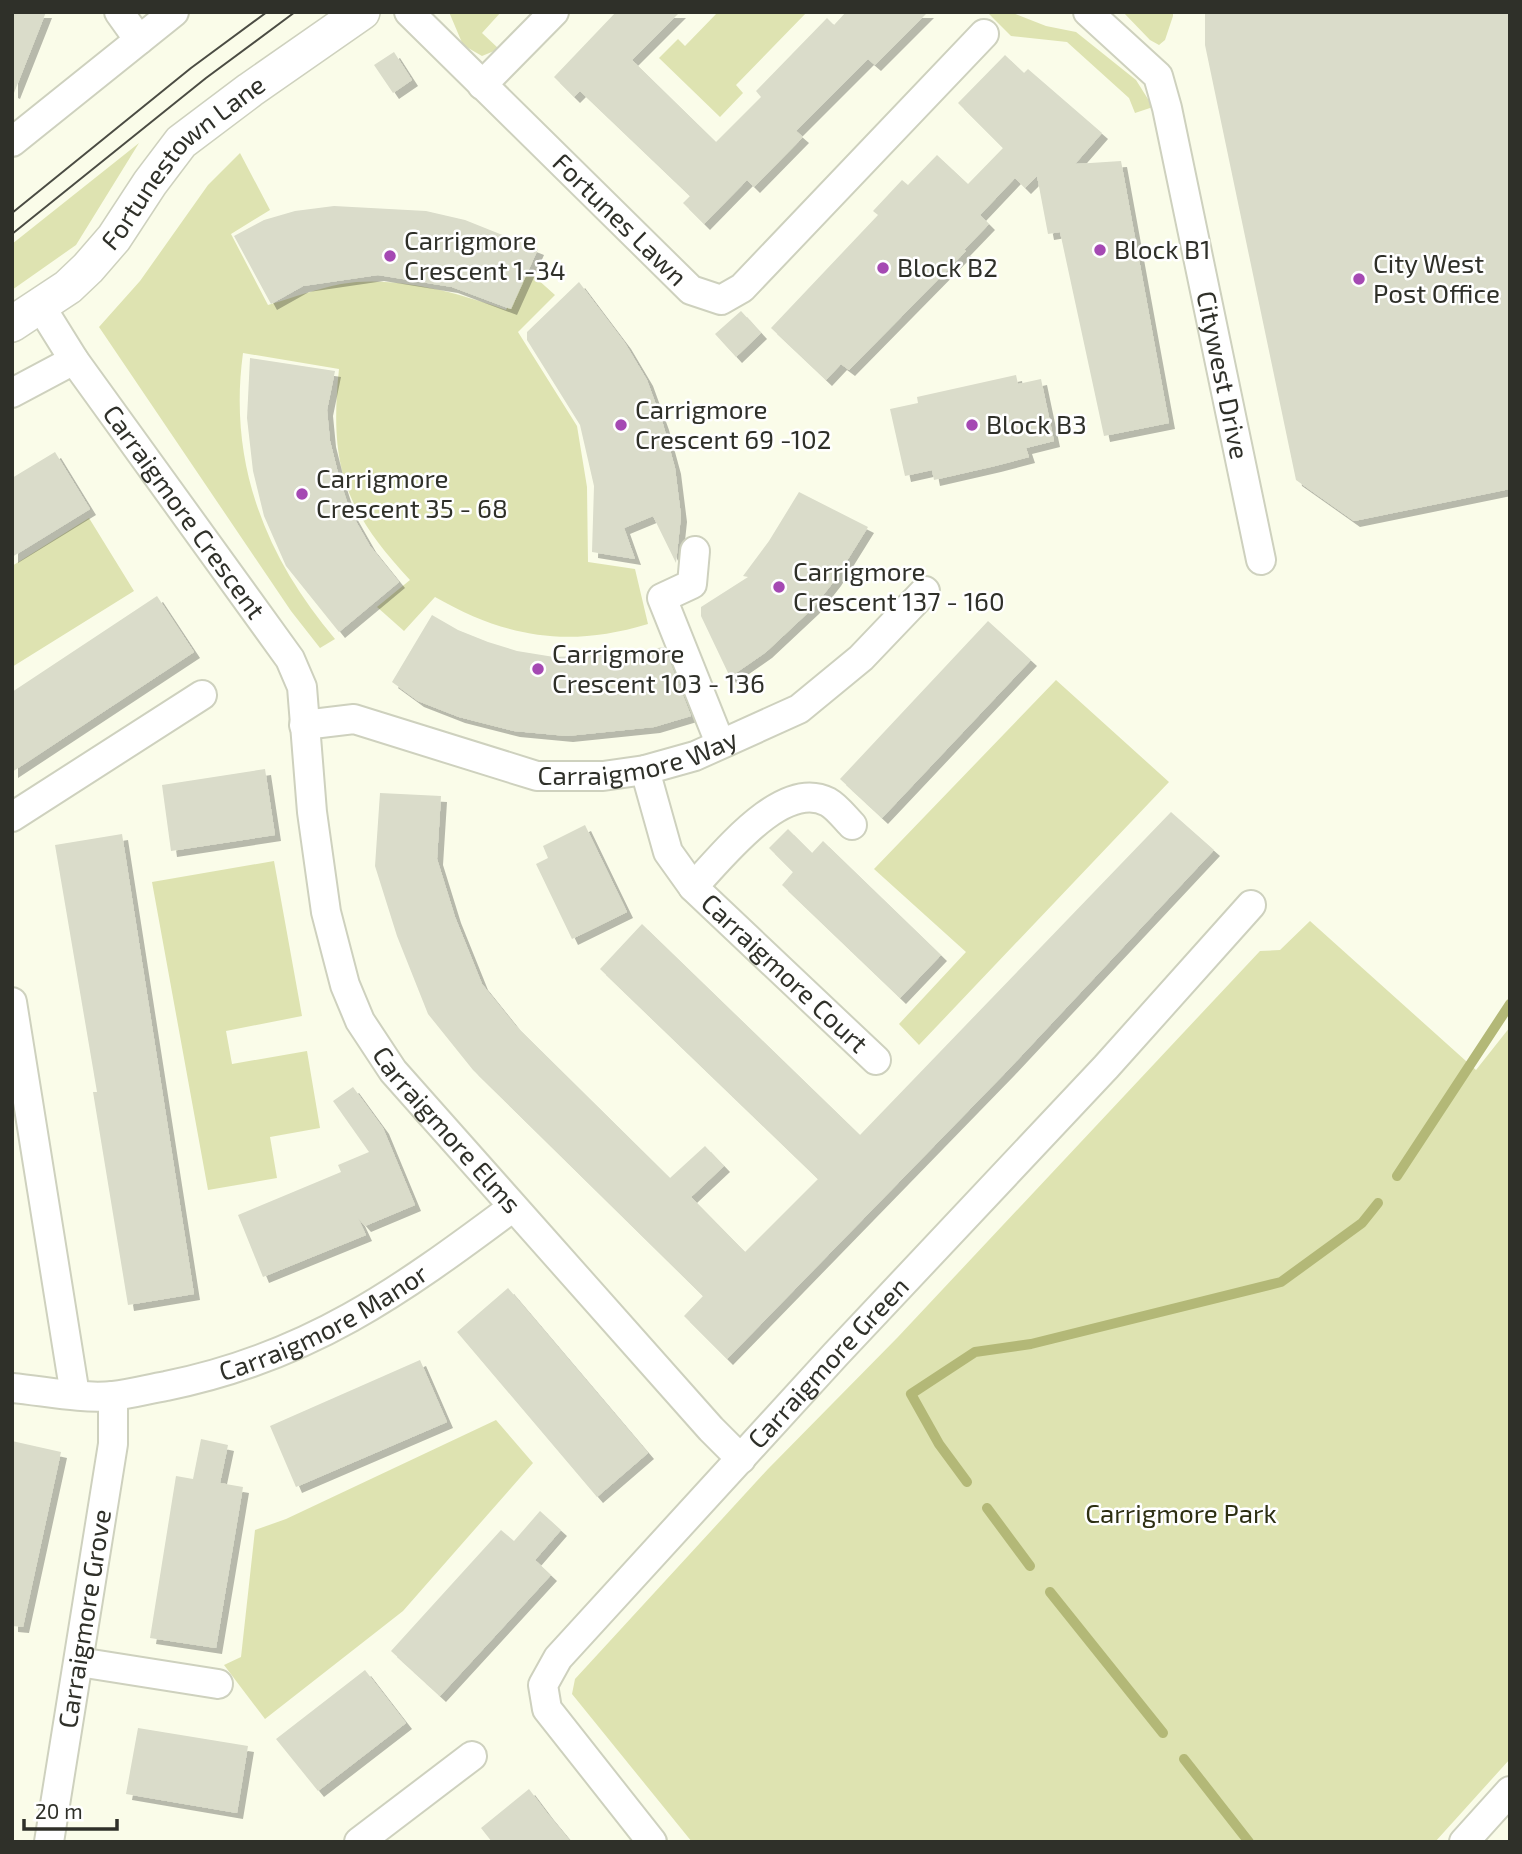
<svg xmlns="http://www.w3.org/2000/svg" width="1522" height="1854" font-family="'Exo 2',sans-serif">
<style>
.green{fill:#dee3b1}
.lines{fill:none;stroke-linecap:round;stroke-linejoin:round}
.stream{stroke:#b3b877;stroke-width:10}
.building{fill:#dadcca;filter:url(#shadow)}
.minor-casing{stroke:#ced1be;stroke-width:32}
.tertiary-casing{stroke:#ced1be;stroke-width:38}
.minor{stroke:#fff;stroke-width:28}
.tertiary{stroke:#fff;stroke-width:35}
.tram{stroke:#4b4c43;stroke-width:2}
.poi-dot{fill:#a549b3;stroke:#fff;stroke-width:2.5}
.labels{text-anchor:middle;stroke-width:5;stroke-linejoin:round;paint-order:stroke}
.street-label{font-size:26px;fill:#2f3029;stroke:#fff}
.poi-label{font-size:26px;fill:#2f3029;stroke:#fff;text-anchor:start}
.park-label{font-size:26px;fill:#2d2f12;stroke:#fff}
</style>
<defs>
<filter id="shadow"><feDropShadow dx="6" dy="6" stdDeviation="0" flood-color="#0004"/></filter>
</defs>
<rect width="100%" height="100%" fill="#fafce9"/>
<!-- green -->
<path class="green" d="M449 12H501L482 33 499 49 482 56 463 45Z
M718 12H807L736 85 743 93 720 117 659 58 678 39 685 46Z
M987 12H1010L1046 26 1076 32 1136 80 1153 107 1135 113 1129 98 1067 42 1011 36Z
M1123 12H1173V16L1165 40 1159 45 1150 40Z
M139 143 76 245 12 290V244Z
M240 153 270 210 231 234 268 305C292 298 316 289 341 284 394 275 456 292 506 310L526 269 555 295 518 332 577 426 587 487 588 562 635 569 648 624C568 648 507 638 435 597L404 631 377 607 410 580C344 509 329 465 339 369L243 353C228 463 265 556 335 639L320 648 291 611 99 327 140 281 208 185Z
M89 518 134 591 12 667V566Z
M1056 680 1169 782 919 1045 899 1024 966 952 874 869Z
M274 861 302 1016 226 1031 232 1064 307 1051 320 1128 270 1137 277 1178 208 1190 152 882Z
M1310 921 1476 1070 1510 1027V1759L1435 1842H692L572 1694 575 1679 768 1469 897 1338 1260 951 1280 950Z
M496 1420 533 1463 403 1611 265 1719 224 1665 241 1657 255 1530 286 1519Z"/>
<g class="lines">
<!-- stream -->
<path class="stream" d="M1397 1176 1510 1004
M967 1482 939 1444 911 1394 975 1352 1031 1344 1281 1282 1362 1223 1378 1203
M987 1508 1030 1566
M1050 1592 1163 1733
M1184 1759 1249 1842"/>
</g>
<!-- building -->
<path class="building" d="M12 12H46L14 93 12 92Z
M616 12H680L632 60 716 142 761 97 756 91 827 18 834 25 846 12H928L875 65 868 59 796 131 803 137 754 187 747 180 704 224 683 203 690 196 580 91 574 97 554 77Z
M1205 12H1510V489L1354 521 1296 480 1205 45Z
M394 52 412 80 393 93 374 65Z
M1005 55 1024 73 1028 69 1102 133 1075 164 1121 161 1169 423 1104 436 1060 232 1048 234 1037 176 1025 188 1015 178 980 215 989 224 964 250 966 251 849 370 841 364 826 380 771 328 878 215 873 211 902 180 908 185 937 155 968 184 1003 148 958 103Z
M334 206 426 211 465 220 538 249 511 309 452 287 378 275 303 286 271 304 234 236 264 220 295 211Z
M579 282 625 343 647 380 663 424 675 468 681 516 676 563 653 516 624 528 635 559 592 552 594 486 580 425 527 340V332Z
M741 311 761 333 736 357 715 334Z
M250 358 335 371 327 410 330 441 339 477 350 511 370 546 399 582 339 632 286 566 264 516 253 471 247 418Z
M1016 375 1018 384 1041 379 1054 441 1026 448 1029 457 995 466 934 480 932 470 905 476 890 409 918 403 917 397Z
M55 452 90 509 12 557V478Z
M799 492 868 527 835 580 813 608 766 652 730 677 701 616V607L748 577 743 576 769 541Z
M157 596 194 652 12 772V692Z
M432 615 458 630 488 642 517 651 554 657 620 654 664 647 691 716 654 727 567 736 514 731 459 717 418 701 392 682Z
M988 621 1031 660 882 818 840 779Z
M265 769 275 835 171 851 162 785Z
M380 793 441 796 437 859 455 917 482 984 515 1025 670 1178 705 1146 724 1166 691 1197 745 1252 818 1179 600 969 642 924 860 1135 1171 812 1214 850 1008 1070 727 1359 684 1316 703 1296 473 1070 428 1014 397 936 375 866Z
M585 825 627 912 572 939 536 864 548 858 543 846Z
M788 829 812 853 823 841 941 955 900 998 782 885 793 872 769 848Z
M122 834 194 1294 128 1305 93 1092H97L55 845Z
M353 1087 383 1128 415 1205 365 1226 358 1218 366 1235 263 1277 238 1215 341 1172 338 1165 369 1152 333 1101Z
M508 1288 648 1453 597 1497 457 1332Z
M420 1360 447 1422 296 1487 270 1426Z
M201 1439 228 1445 220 1483 243 1487 216 1648 150 1638 176 1476 193 1479Z
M12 1441 61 1452 23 1627 12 1626Z
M540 1511 561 1530 535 1560 551 1575 440 1696 391 1651 501 1530 514 1541Z
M365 1670 406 1723 318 1791 276 1739Z
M138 1728 248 1746 237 1813 126 1794Z
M529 1789 547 1813 571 1842H492L481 1828Z"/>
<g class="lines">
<defs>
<g id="minor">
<path d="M119 12 139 40"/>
<path id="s1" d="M409 12 691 290 721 300 742 288 984 34"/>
<path id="s2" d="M1088 12 1158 76 1167 108 1261 560"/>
<path d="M482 85 554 12"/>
<path d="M12 142 174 12"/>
<path id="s3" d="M41 307 74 360 290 659 302 687 312 812 326 912 345 985 360 1021 393 1071 711 1429 741 1459"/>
<path d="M12 393 74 360"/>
<path d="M695 551 692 584 662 598 720 743"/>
<path id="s4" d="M304 725 354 719 537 776H603L645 770 695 756 799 709 861 658 925 591"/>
<path id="s5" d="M645 770 668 852 693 887 876 1060"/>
<path d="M12 817 202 695"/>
<path d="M693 887C722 857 782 778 828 802 837 807 845 818 852 825"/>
<path d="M12 1002 75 1395"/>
<path id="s6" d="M12 1388C45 1391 80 1399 113 1396 131 1394 149 1389 166 1386 309 1357 399 1292 513 1207"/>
<path d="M79 1662 218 1684"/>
<path id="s7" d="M49 1842 113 1444V1396"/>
<path d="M359 1842 472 1756"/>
<path id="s8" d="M652 1842 547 1709 543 1685 558 1658 836 1354 1106 1067 1251 905"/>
<path d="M1464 1842 1510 1791"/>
</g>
<g id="tertiary">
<path id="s9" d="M12 324 68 287 88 268 114 238 150 183 181 142 250 90 362 12"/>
</g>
</defs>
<!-- minor casing -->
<use href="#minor" class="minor-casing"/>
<!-- tertiary casing -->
<use href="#tertiary" class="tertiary-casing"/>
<!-- minor -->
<use href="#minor" class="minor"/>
<!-- tertiary -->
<use href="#tertiary" class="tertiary"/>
<!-- tram -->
<path class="tram" d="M12 213 191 68 267 12
M12 234 206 78 295 12"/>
</g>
<!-- markers -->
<g class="poi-dot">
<circle cx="1100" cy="250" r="7"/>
<circle cx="390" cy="256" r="7"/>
<circle cx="883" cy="268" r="7"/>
<circle cx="1359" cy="279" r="7"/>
<circle cx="621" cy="425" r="7"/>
<circle cx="972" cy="425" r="7"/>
<circle cx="302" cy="494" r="7"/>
<circle cx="779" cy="587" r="7"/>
<circle cx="538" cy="669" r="7"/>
</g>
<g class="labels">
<!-- street labels -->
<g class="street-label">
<text dy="9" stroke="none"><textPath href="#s9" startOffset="238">Fortunestown Lane</textPath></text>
<text dy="9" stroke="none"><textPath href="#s1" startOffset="296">Fortunes Lawn</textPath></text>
<text dy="9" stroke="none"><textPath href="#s2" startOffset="401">Citywest Drive</textPath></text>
<text dy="9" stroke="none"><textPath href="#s3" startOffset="250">Carraigmore Crescent</textPath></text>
<text dy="9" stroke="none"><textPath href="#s4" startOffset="345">Carraigmore Way</textPath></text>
<text dy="9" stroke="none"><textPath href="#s5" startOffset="254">Carraigmore Court</textPath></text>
<text dy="9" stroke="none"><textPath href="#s3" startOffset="942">Carraigmore Elms</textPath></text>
<text dy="9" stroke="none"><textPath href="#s6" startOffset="326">Carraigmore Manor</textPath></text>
<text dy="9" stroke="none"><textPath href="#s8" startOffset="625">Carraigmore Green</textPath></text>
<text dy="9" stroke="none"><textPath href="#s7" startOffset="226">Carraigmore Grove</textPath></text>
</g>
<!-- poi labels -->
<g class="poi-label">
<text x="404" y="250">Carrigmore<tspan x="404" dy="30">Crescent 1-34</tspan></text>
<text x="1114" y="259">Block B1</text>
<text x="1373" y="273">City West<tspan x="1373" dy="30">Post Office</tspan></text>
<text x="897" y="277">Block B2</text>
<text x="635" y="419">Carrigmore<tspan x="635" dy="30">Crescent 69 -102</tspan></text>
<text x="986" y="434">Block B3</text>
<text x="316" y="488">Carrigmore<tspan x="316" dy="30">Crescent 35 - 68</tspan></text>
<text x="793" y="581">Carrigmore<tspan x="793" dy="30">Crescent 137 - 160</tspan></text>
<text x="552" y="663">Carrigmore<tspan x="552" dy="30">Crescent 103 - 136</tspan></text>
</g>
<!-- park labels -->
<g class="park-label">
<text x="1181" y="1523">Carrigmore Park</text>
</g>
</g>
<!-- border -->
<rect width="1522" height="1854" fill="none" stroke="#2f3029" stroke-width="28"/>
<!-- scale -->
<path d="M24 1819v10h93v-10" fill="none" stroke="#2f3029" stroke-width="3.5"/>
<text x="35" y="1819" font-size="21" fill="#2f3029" stroke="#ffffff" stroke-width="5" paint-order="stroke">20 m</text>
</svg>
